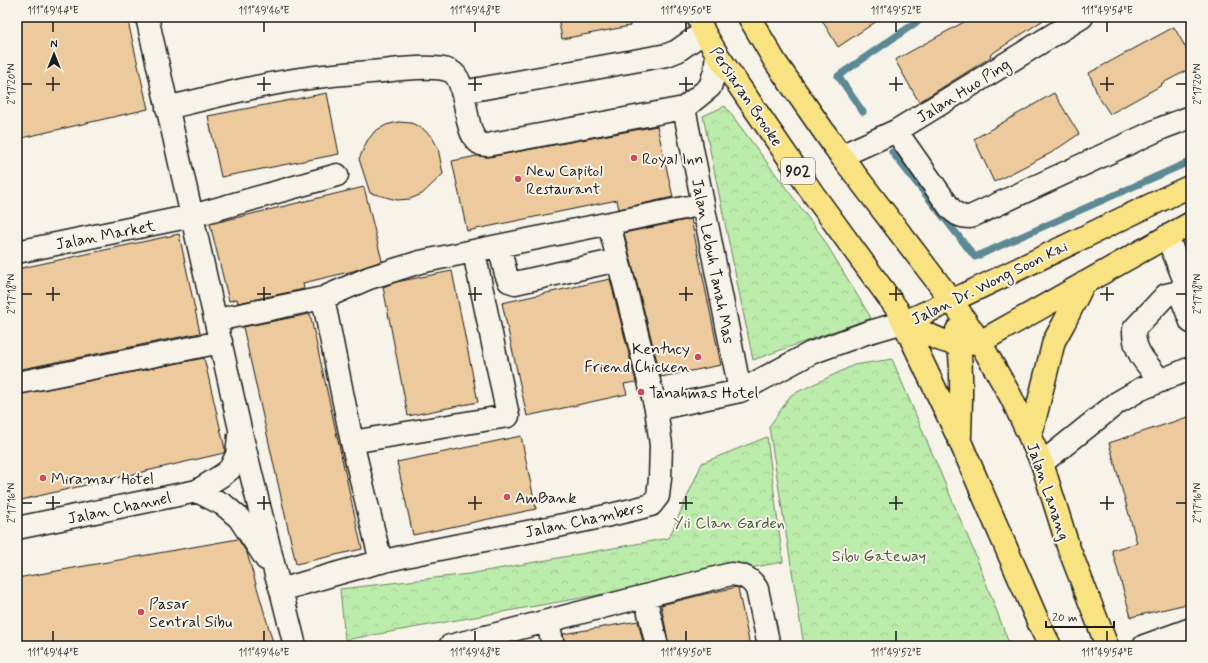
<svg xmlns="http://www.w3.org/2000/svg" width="1208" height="663" font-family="Mynerve,sans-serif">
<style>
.forest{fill:url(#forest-crowns);stroke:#6c8464}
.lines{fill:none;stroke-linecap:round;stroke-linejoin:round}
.stream{stroke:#5b8995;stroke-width:7}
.building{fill:#ecca9d;stroke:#1c1c1c}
.minor-casing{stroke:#1c1c1c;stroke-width:25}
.major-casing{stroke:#1c1c1c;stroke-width:25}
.minor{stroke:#f7f3e8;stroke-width:22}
.major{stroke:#f8e281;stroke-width:22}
.ticks{fill:none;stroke:#1c1c1c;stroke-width:1.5}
.poi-dot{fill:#d1495b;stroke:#f7f3e8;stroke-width:1.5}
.labels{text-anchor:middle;stroke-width:4;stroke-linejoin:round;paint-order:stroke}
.shield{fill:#f7f3e8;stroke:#5e5c59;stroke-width:1}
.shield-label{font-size:15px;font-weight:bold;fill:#1c1c1c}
.street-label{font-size:16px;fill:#1c1c1c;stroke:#f7f3e8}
.poi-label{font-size:16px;fill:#1c1c1c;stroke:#f7f3e8;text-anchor:start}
.park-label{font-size:16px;fill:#4c5a47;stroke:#f7f3e8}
.neatline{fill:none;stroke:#1c1c1c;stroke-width:1.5}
.ticks-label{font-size:10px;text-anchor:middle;fill:#1c1c1c}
</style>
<defs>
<pattern id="forest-crowns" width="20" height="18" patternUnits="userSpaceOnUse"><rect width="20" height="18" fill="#bcecab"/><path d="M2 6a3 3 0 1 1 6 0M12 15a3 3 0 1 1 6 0" fill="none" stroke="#a1ca93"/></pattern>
</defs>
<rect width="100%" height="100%" fill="#f7f3e8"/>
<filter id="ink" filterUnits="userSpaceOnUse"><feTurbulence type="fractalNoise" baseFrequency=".025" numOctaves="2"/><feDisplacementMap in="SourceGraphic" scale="8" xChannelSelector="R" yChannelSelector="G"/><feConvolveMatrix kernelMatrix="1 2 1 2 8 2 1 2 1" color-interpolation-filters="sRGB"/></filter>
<g filter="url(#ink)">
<!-- forest -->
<path class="forest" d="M725 106 821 235 871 318 753 360 703 116Z
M892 359 975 554 1010 646H804L769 427 791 395 854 365Z
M767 437 783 562 345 640 340 589 469 574 669 538 702 463Z"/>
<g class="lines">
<!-- stream -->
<path class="stream" d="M863 112 838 76 924 17
M892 152 975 257 1191 161"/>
</g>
<!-- building -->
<path class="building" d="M17 17H127L148 109 17 139Z
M558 17H629L630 26 562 39Z
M820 17H883L838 47Z
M973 17H1048L990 55 991 57 919 102 895 60Z
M1174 27 1191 57V68L1161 84 1162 85 1110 114 1098 96 1089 73Z
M327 93 339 154 221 177 208 116Z
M1054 93 1079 134 1051 153 994 182 974 139Z
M398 122 411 123 422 128 432 137 438 148 443 174 422 194 410 199 397 200 370 193 359 159 367 141 375 131 386 125Z
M657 126 673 197 619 209 617 200 467 231 452 161 477 156 489 157Z
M364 187 382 261 353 271 303 283 304 289 238 303 237 299 229 301 210 224Z
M691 219 721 365 661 377 624 233Z
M179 234 200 333 17 370V269Z
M452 271 478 402 408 416 383 287 396 282Z
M610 279 636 382 624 384 627 394 527 416 502 303Z
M310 314 362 549 296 564 243 327Z
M204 358 225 449 224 453 17 501V395Z
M1191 416V603L1131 617 1112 550 1137 543 1109 443Z
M521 436 536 509 413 535 397 462Z
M238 539 247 553 274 646H17V578Z
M737 587 738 588 750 646H669L661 605 705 594Z
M638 621 644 646H565L563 634Z"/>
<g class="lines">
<defs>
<path id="minor" d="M147 17 240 429 276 575 281 590 295 646
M462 92 667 55 677 51 704 32
M167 108C216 96 266 83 316 77 339 74 361 73 383 71 398 69 437 65 450 71 469 79 462 129 478 142 480 144 484 145 487 145L684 108 710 87 715 71 717 54
M684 108 740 391
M896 131 950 208C957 215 961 217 970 217L1162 128 1191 117
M841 156 896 131 1082 17
M609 224 656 409
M1167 236 1184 279 1181 296 1191 322
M499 246 506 274 509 281 515 283 618 260
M17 252 192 216 337 175
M323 298 352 442 381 562
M216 320 323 298 369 278 420 262 703 204
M1161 381C1147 364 1133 352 1134 329L1166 295 1175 293 1181 296
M17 383 221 342
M352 442 508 416 474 252
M1042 463 1117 403 1141 389 1191 368
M197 491 224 505 239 518 266 559
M17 528 197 491 224 474 230 469 237 455 239 436
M281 590C314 580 347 570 380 562 470 540 562 529 651 505L658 496 660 478 661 445 656 409 740 391 811 353 866 333 904 322
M645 596 657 646
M548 621 553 646
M450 646 731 574C743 575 751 578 757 589L769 646
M1144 646 1191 629"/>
<path id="major" d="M698 17 704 32 717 54 814 195 897 309 959 439 1040 626 1050 646
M749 17 776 63 841 156 952 301 980 342 1011 397 1042 463 1068 546 1107 646
M904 322C919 330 943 344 960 344 967 344 973 342 980 342L1191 223
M904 322C1001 280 1095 230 1191 186
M957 330C963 365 961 400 960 436
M1030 438 1054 341 1064 323 1084 283"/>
</defs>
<!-- minor casing -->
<use href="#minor" class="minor-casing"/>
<!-- major casing -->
<use href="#major" class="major-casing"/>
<!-- minor -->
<use href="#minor" class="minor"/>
<!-- major -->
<use href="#major" class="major"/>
</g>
</g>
<!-- ticks -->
<path class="ticks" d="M53 22V32M264 22V32M475 22V32M686 22V32M896 22V32M1107 22V32M53 77V91M264 77V91M475 77V91M686 77V91M896 77V91M1107 77V91M22 84H32M46 84H60M257 84H271M468 84H482M679 84H693M889 84H903M1100 84H1114M1176 84H1186M53 287V301M264 287V301M475 287V301M686 287V301M896 287V301M1107 287V301M22 294H32M46 294H60M257 294H271M468 294H482M679 294H693M889 294H903M1100 294H1114M1176 294H1186M53 496V510M264 496V510M475 496V510M686 496V510M896 496V510M1107 496V510M22 503H32M46 503H60M257 503H271M468 503H482M679 503H693M889 503H903M1100 503H1114M1176 503H1186M53 631V641M264 631V641M475 631V641M686 631V641M896 631V641M1107 631V641"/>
<!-- markers -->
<g class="poi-dot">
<circle cx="634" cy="158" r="4"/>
<circle cx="518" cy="179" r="4"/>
<circle cx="698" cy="357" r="4"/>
<circle cx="641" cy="392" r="4"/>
<circle cx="43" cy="478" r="4"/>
<circle cx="507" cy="497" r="4"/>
<circle cx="141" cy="612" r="4"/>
</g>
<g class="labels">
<!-- shield labels -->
<rect class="shield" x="781" y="158" width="34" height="26" rx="3"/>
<g class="shield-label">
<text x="798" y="176">902</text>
</g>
<!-- street labels -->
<g class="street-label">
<text transform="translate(963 90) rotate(-32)" y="6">Jalan Huo Ping</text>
<text transform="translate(747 96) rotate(56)" y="6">Persiaran Brooke</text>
<text transform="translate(105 234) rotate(-11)" y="6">Jalan Market</text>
<text transform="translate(714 261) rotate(79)" y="6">Jalan Lebuh Tanah Mas</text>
<text transform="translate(989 282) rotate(-26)" y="6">Jalan Dr. Wong Soon Kai</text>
<text transform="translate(1049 491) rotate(71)" y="6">Jalan Lanang</text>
<text transform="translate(119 507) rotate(-12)" y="6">Jalan Channel</text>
<text transform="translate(584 519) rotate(-12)" y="6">Jalan Chambers</text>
</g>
<!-- poi labels -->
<g class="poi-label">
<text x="642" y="164">Royal Inn</text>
<text x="526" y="176">New Capitol<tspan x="526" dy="18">Restaurant</tspan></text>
<text x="690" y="354" text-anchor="end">Kentucy<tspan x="690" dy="18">Friend Chicken</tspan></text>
<text x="649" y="398">Tanahmas Hotel</text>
<text x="51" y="484">Miramar Hotel</text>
<text x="515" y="503">AmBank</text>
<text x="149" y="609">Pasar<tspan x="149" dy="18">Sentral Sibu</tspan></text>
</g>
<!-- park labels -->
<g class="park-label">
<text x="729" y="528">Yii Clan Garden</text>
<text x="879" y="561">Sibu Gateway</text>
</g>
</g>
<!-- margin -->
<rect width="1208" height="663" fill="none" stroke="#f7f3e8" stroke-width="44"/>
<!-- north arrow -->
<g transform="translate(54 54)" stroke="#f7f3e8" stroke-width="3" paint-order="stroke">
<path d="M0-3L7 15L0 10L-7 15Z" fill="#1c1c1c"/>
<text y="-6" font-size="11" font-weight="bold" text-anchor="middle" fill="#1c1c1c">N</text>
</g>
<!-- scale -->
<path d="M1046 621v6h68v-6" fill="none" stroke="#1c1c1c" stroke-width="2"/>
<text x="1052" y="621" font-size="12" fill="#1c1c1c" stroke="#f7f3e8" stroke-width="3" paint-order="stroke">20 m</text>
<rect x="22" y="22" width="1164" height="619" class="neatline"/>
<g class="ticks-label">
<text x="53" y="14">111°49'44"E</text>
<text x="264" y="14">111°49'46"E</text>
<text x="475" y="14">111°49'48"E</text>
<text x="686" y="14">111°49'50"E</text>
<text x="896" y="14">111°49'52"E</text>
<text x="1107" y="14">111°49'54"E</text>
<text transform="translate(11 84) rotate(-90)" y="4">2°17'20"N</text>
<text transform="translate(1197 84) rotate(-90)" y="4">2°17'20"N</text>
<text transform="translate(11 294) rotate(-90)" y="4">2°17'18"N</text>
<text transform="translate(1197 294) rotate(-90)" y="4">2°17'18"N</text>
<text transform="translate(11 503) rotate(-90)" y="4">2°17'16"N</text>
<text transform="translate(1197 503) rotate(-90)" y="4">2°17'16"N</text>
<text x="53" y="656">111°49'44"E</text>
<text x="264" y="656">111°49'46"E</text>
<text x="475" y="656">111°49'48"E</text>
<text x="686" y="656">111°49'50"E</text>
<text x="896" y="656">111°49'52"E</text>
<text x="1107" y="656">111°49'54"E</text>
</g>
</svg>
